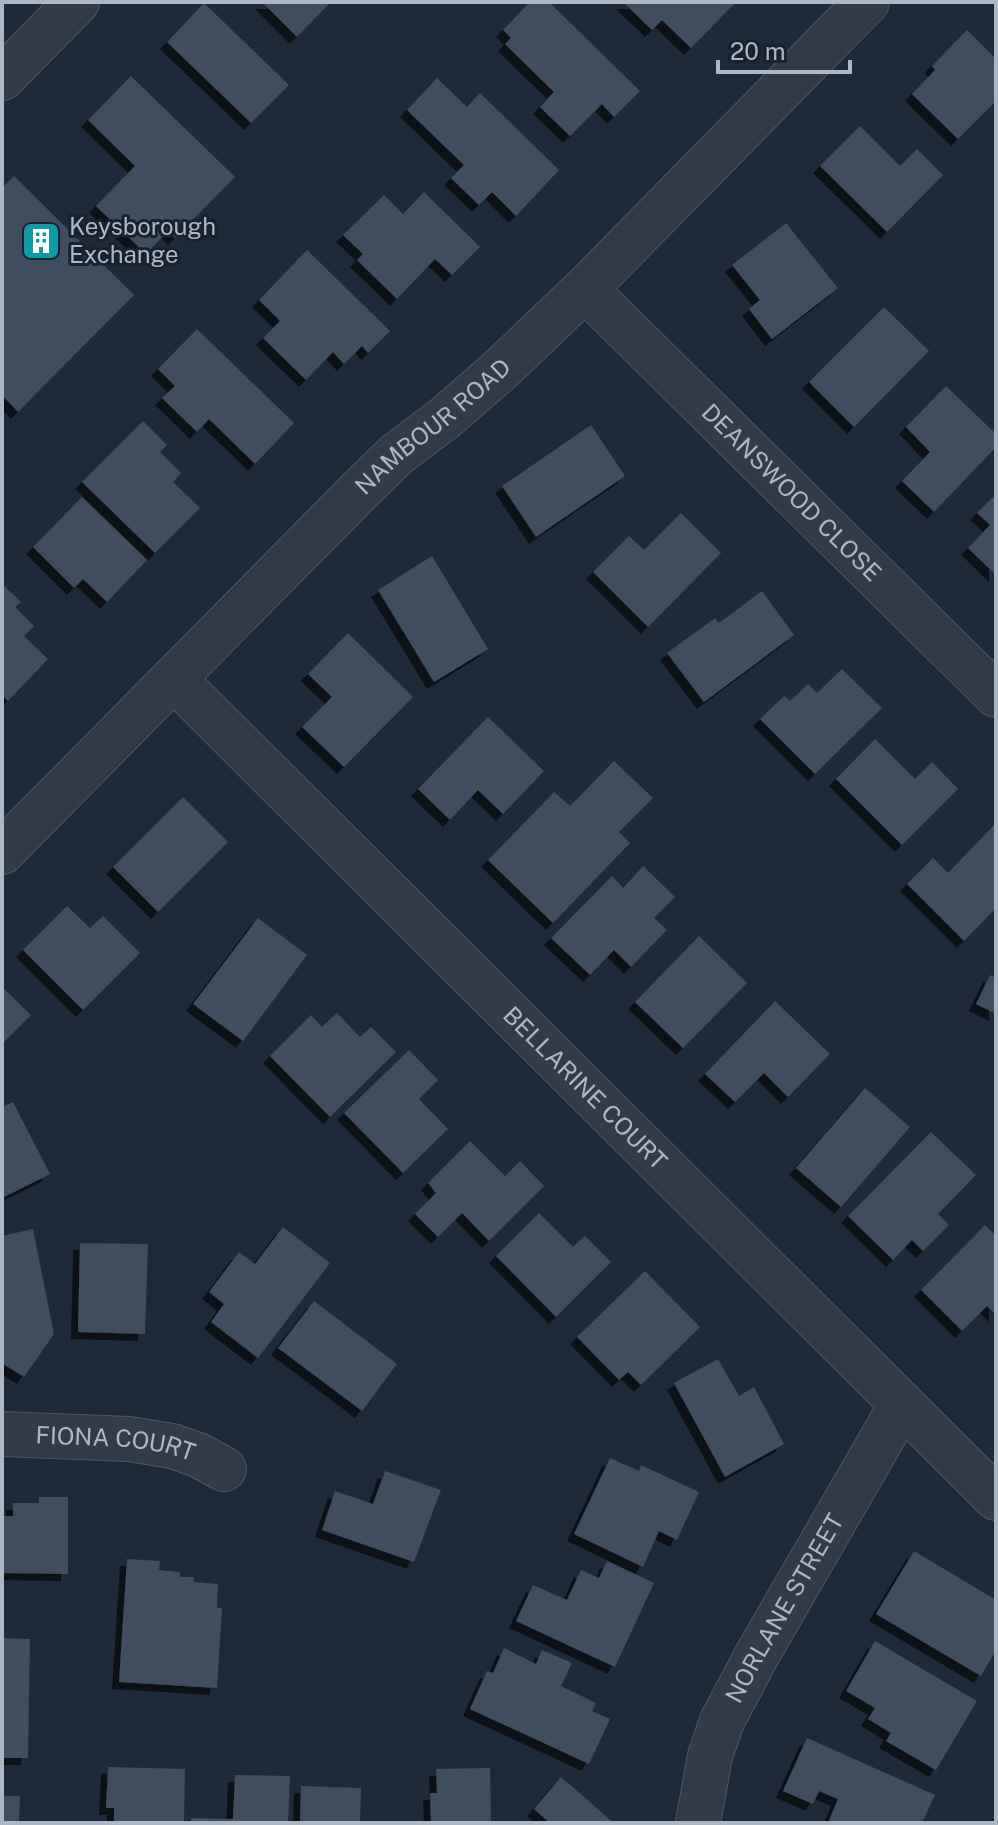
<svg xmlns="http://www.w3.org/2000/svg" width="998" height="1825" font-family="'Public Sans',sans-serif">
<style>
.building{fill:#3f4d5e;filter:url(#shadow)}
.lines{fill:none;stroke-linecap:round;stroke-linejoin:round}
.street-casing{stroke:#4d5764;stroke-width:46}
.street{stroke:#323c49;stroke-width:44}
.labels{text-anchor:middle;stroke-width:6;stroke-linejoin:round;paint-order:stroke}
.poi-label{font-size:24px;fill:#acb7c6;stroke:#18212e;text-anchor:start}
.street-label{font-size:24px;fill:#acb7c6;stroke:#18212e}
</style>
<defs>
<filter id="shadow"><feDropShadow dx="-7" dy="7" stdDeviation="0" flood-color="#0009"/></filter>
</defs>
<rect width="100%" height="100%" fill="#1e2a39"/>
<!-- building -->
<path class="building" d="M262 2H331L297 37Z
M530 2H549L640 91 614 117 602 104 570 136 540 107 554 92 505 44 511 38 503 30Z
M623 2H731L734 4 691 48 662 20 652 30Z
M204 3 289 85 251 123 167 42Z
M967 30 996 59V101L958 139 912 94 935 70 932 66Z
M131 76 235 177 175 238 168 231 146 254 96 206 135 166 88 120Z
M437 78 467 107 480 93 559 170 516 216 492 192 479 205 451 178 464 165 407 110Z
M860 126 900 166 917 149 943 175 887 232 820 166Z
M14 176 134 295 18 412 2 395V188Z
M424 192 480 247 452 275 435 259 397 299 357 260 363 254 343 235 384 195 403 214Z
M786 223 838 288 772 339 749 309 760 300 732 265Z
M307 250 390 331 368 353 362 346 344 364 333 352 306 380 263 338 280 321 259 300Z
M884 307 929 351 854 427 809 382Z
M197 329 294 423 255 464 209 419 197 432 162 398 175 386 158 369Z
M946 386 996 434V447L934 512 902 481 930 452 906 427Z
M143 421 167 445 160 452 181 473 173 482 200 508 155 553 82 482Z
M591 425 625 476 536 537 502 486Z
M996 494V575L968 548 990 525 977 513Z
M82 497 147 560 107 602 83 579 74 588 33 547Z
M681 513 721 553 648 627 593 572 629 536 644 550Z
M432 556 488 649 434 682 378 590Z
M2 584 21 602 15 607 34 626 24 636 48 659 8 701 2 695Z
M762 591 794 635 704 702 667 653 715 618 719 623Z
M348 633 413 697 344 767 302 727 332 697 308 674Z
M842 669 882 708 815 774 760 719 784 696 790 701 808 684 817 693Z
M488 717 544 771 503 814 478 790 450 820 418 789Z
M875 739 915 779 932 762 958 789 902 845 836 779Z
M614 761 653 798 619 832 630 843 553 923 488 860 554 792 570 806Z
M183 797 228 842 158 912 113 867Z
M994 825 996 827V908L964 941 907 884 933 858 948 873Z
M643 866 675 897 654 918 667 930 631 967 614 950 590 975 551 938 612 876 623 888Z
M67 906 90 928 103 916 140 953 83 1010 23 950Z
M258 918 307 955 243 1041 193 1004Z
M699 936 747 983 683 1048 635 1002Z
M990 975 996 978V1014L976 1004Z
M2 987 31 1015 2 1044Z
M775 1001 830 1054 788 1097 764 1073 735 1102 705 1074Z
M337 1013 360 1037 371 1027 396 1052 330 1117 270 1056 311 1015 322 1027Z
M409 1050 438 1080 419 1099 448 1129 403 1173 344 1113Z
M865 1088 910 1127 841 1207 796 1168Z
M13 1102 50 1174 2 1198V1107Z
M931 1132 976 1175 938 1214 949 1225 923 1251 912 1240 893 1260 848 1216Z
M470 1141 505 1176 520 1161 544 1186 489 1241 462 1213 438 1237 415 1214 436 1193 428 1183Z
M539 1213 573 1247 585 1236 611 1262 556 1317 496 1256Z
M985 1225 996 1236V1315L987 1306 962 1331 921 1290Z
M283 1227 330 1263 258 1358 211 1322 224 1304 209 1292 239 1252 255 1264Z
M33 1229 54 1334 24 1377 2 1363V1236Z
M80 1243 148 1244 145 1334 78 1332Z
M645 1271 700 1327 641 1385 628 1372 619 1380 577 1337Z
M314 1301 397 1364 362 1411 278 1348Z
M718 1359 739 1396 754 1387 784 1444 725 1477 674 1383Z
M610 1458 639 1471 641 1465 699 1492 677 1540 659 1531 643 1567 574 1534Z
M385 1471 441 1490 414 1562 322 1530 335 1491 373 1504Z
M39 1497H68V1574L2 1573V1516H13V1503H39Z
M914 1551 996 1600V1650L981 1676 876 1614Z
M127 1559 160 1561 159 1570 180 1572V1577H194V1582L218 1584 217 1608H222L217 1688 119 1682Z
M607 1561 654 1583 615 1667 516 1621 533 1585 567 1600 581 1570 599 1578Z
M2 1638 30 1639 28 1758H2Z
M875 1641 977 1701 936 1770 886 1741 891 1733 868 1719 875 1708 846 1691Z
M504 1648 536 1664 542 1650 572 1663 561 1686 596 1703 592 1711 610 1719 589 1764 470 1709 487 1671 493 1673Z
M807 1738 935 1795 922 1823H828L838 1799 819 1791 813 1804 783 1791Z
M108 1767 185 1769 184 1823H114V1808H106Z
M490 1768 491 1823H431L430 1793H437L436 1769Z
M235 1775 290 1776 288 1823H191V1818L233 1819Z
M561 1777 614 1823H550L534 1809Z
M301 1786 361 1788 360 1823H300Z
M2 1796H20L19 1823H2Z"/>
<g class="lines">
<defs>
<g id="street">
<path d="M2 78 77 2"/>
<path id="s1" d="M585 289 996 695"/>
<path id="s2" d="M174 679 996 1498"/>
<path id="s3" d="M2 852 360 490 397 454 446 417 500 370 585 289 867 2"/>
<path id="s4" d="M2 1434 129 1439 172 1446 198 1455 224 1469"/>
<path id="s5" d="M698 1823 710 1756 722 1721 757 1655 902 1404"/>
</g>
</defs>
<!-- street casing -->
<use href="#street" class="street-casing"/>
<!-- street -->
<use href="#street" class="street"/>
</g>
<!-- icons -->
<defs>
<symbol id="building-square" viewBox="-11 -11 22 22"><rect x="-9" y="-9" width="18" height="18" rx="4" fill="#0f9aa8" stroke="#18212e"/><path d="M-4-6H4V6H1V3H-1V6H-4ZM-2.5-4.3h1.7v1.8h-1.7ZM.8-4.3h1.7v1.8H.8ZM-2.5-1h1.7V.8h-1.7ZM.8-1h1.7V.8H.8Z" fill="#fff"/></symbol>
</defs>
<g fill-rule="evenodd">
<use href="#building-square" x="19" y="219" width="44" height="44"/>
</g>
<g class="labels">
<!-- poi labels -->
<g class="poi-label">
<text x="69" y="235">Keysborough<tspan x="69" dy="28">Exchange</tspan></text>
</g>
<!-- street labels -->
<g class="street-label">
<text dy="8" stroke="none"><textPath href="#s3" startOffset="606">NAMBOUR ROAD</textPath></text>
<text dy="8" stroke="none"><textPath href="#s1" startOffset="290">DEANSWOOD CLOSE</textPath></text>
<text dy="8" stroke="none"><textPath href="#s2" startOffset="580">BELLARINE COURT</textPath></text>
<text dy="8" stroke="none"><textPath href="#s4" startOffset="114">FIONA COURT</textPath></text>
<text dy="8" stroke="none"><textPath href="#s5" startOffset="234">NORLANE STREET</textPath></text>
</g>
</g>
<!-- border -->
<rect width="998" height="1825" fill="none" stroke="#acb7c6" stroke-width="8"/>
<!-- scale -->
<path d="M718 60v12h132v-12" fill="none" stroke="#acb7c6" stroke-width="4"/>
<text x="730" y="60" font-size="24" fill="#acb7c6" stroke="#18212e" stroke-width="6" paint-order="stroke">20 m</text>
</svg>
